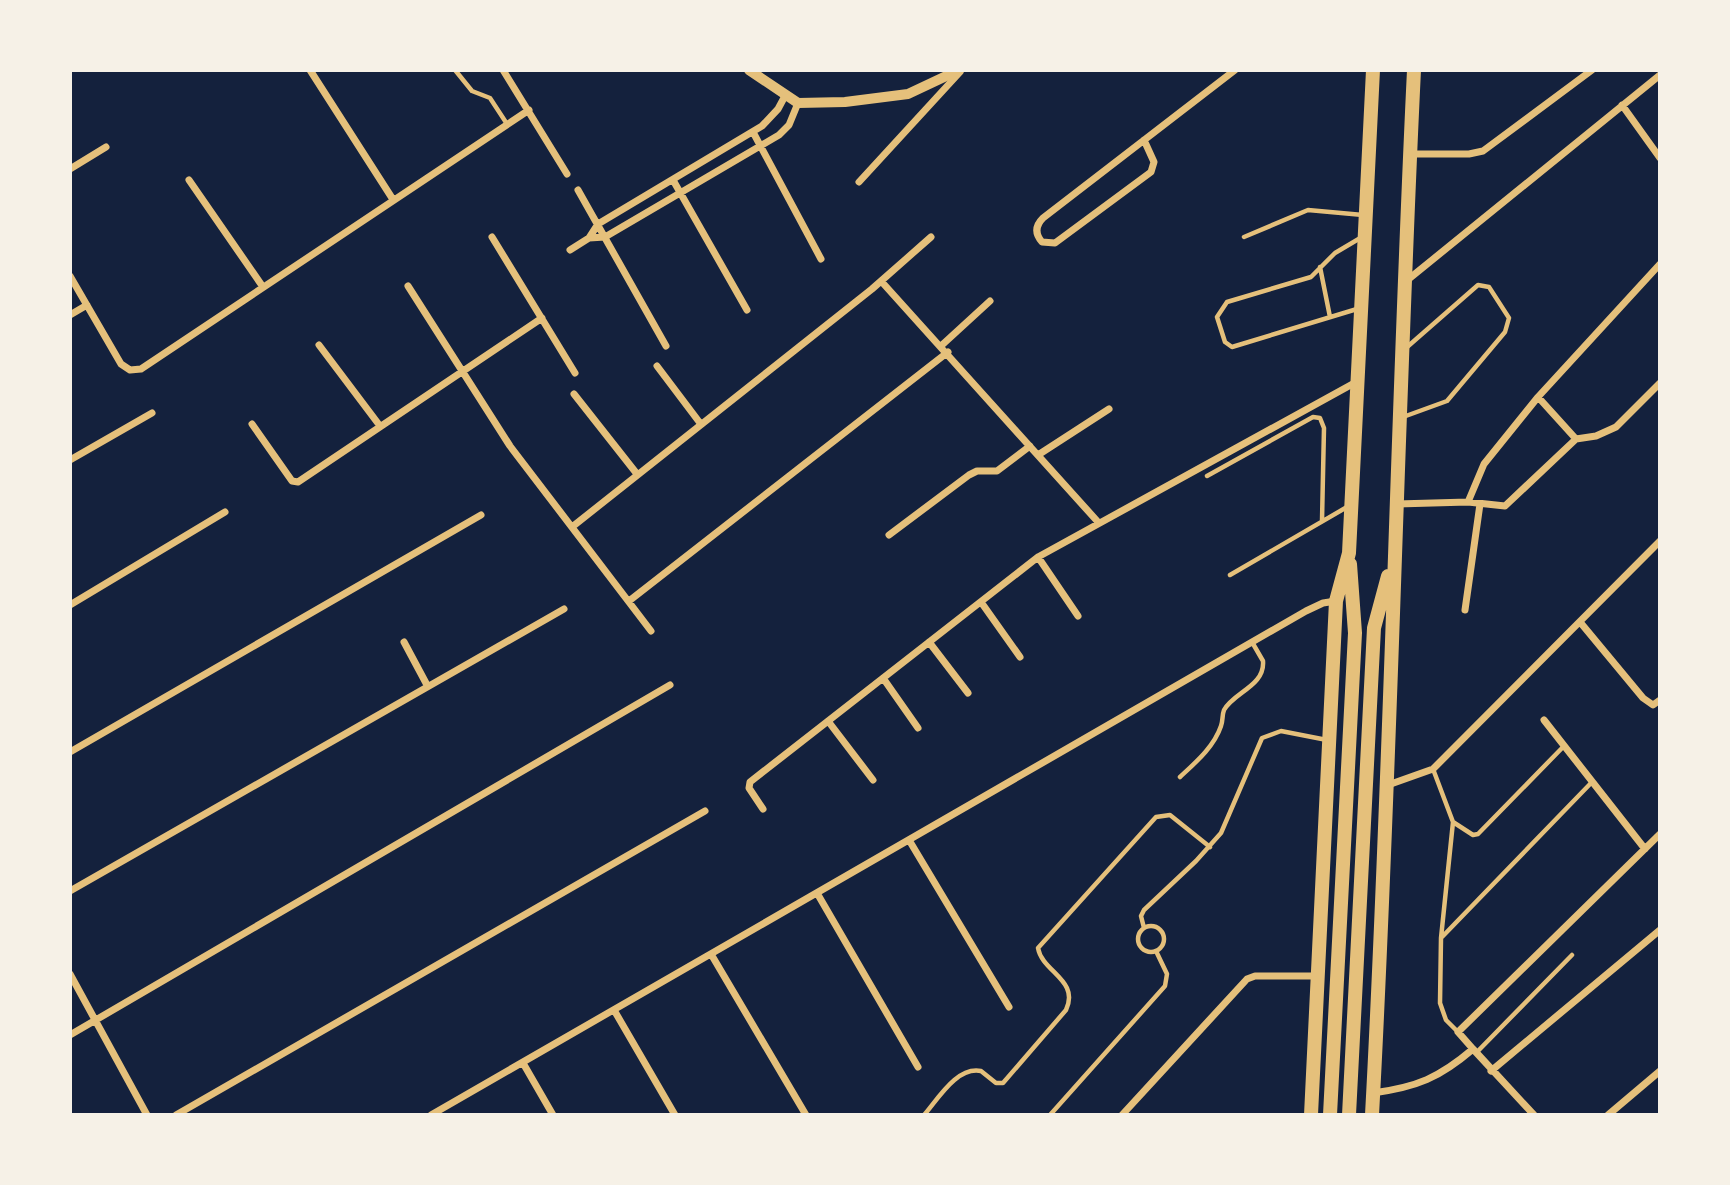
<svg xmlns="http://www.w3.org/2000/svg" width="1730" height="1185" font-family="Arial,sans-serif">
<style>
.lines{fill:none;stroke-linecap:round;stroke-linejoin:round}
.service{stroke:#e5c07b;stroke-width:4.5}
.minor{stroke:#e5c07b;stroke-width:7}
.tertiary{stroke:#e5c07b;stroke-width:10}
.primary{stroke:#e5c07b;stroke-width:14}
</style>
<rect width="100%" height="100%" fill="#14213d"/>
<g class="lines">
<!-- service -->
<path class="service" d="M455 70 472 91 490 98 507 124
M1244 237 1308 210 1363 215
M1320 267 1330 317
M1357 309 1232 347 1225 342 1217 317 1227 302 1311 277 1335 253 1362 237
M1403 417 1447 401 1505 332 1509 318 1489 287 1478 285 1406 348
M1207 476 1313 417 1320 418 1324 428 1322 521
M1230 575 1347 507
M1433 769 1453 822 1441 938 1440 1003 1446 1020 1458 1032
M1180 777C1195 763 1214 747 1221 726 1223 721 1222 715 1224 710 1234 692 1265 686 1263 661L1252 642
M1453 822 1473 835 1478 834 1564 746
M1138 939a13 13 0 1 1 26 0a13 13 0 1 1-26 0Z
M1144 928 1141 916 1144 910 1196 861 1221 833 1262 738 1281 731 1327 740
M1442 937 1592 782
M1477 1052 1572 955
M924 1115C938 1099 957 1066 981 1071L996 1083H1003L1066 1010C1080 980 1042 972 1038 948L1156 817 1170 815 1210 847
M1050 1115 1165 986 1167 974 1156 951"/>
<!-- minor -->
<path class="minor" d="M310 70 392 198
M503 70 567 174
M1622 105 1660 158
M753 132 821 259
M1144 140 1154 162 1151 172 1055 243 1042 242C1035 234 1035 226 1043 218L1235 70
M1411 154H1469L1483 151 1592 70
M70 169 106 147
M189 180 263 287
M673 180 747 310
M859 182 960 72
M578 190 666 346
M492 237 575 373
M589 238 605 237 779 135 789 125 798 103
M570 250 589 238 598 224 762 126 778 109 785 96
M70 276 121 364 130 370 141 369 529 110
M881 281 1098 522
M1405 282 1660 75
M408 286 510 446 651 631
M70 315 87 305
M319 345 380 426
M942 345 990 301
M657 366 700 423
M574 394 637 474
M1538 397 1576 439
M252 424 292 481 298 482 542 318
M1038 455 1109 409
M70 460 152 413
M1468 502 1484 464 1538 397 1660 264
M1397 504 1468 502 1505 506 1576 439 1596 436 1616 427 1660 383
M572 527 872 289 931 237
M889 535 969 475 977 471H997L1030 446
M1038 557 1078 616
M629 601 948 352
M981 602 1020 657
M70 605 225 512
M1465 610 1480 504
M1580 622 1643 698 1653 705 1660 700
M404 642 427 685
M929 642 968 693
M883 678 918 728
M1544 720 1645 849
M828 721 873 780
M70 752 481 515
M1388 785 1433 769 1660 541
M763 809 749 788 750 782 1038 557 1358 381
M909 840 1009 1007
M70 891 564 609
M817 893 918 1067
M711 954 806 1115
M70 974 147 1115
M614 1010 675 1115
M70 1035 670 685
M1473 1049 1534 1115
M523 1063 553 1115
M1491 1071 1660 930
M1373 1093C1417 1087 1439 1078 1473 1049L1458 1032 1660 834
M176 1115 705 811
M431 1115 1306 611 1323 603 1336 601
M1122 1115 1247 979 1255 976H1317
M1608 1115 1660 1071"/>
<!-- tertiary -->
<path class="tertiary" d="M749 70 798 103 845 102 908 94 959 70"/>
<!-- primary -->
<path class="primary" d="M1311 1115 1336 601 1349 553 1373 70
M1330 1115 1355 633 1350 564
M1349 1115 1374 628 1388 576
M1372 1115C1391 767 1397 418 1414 70"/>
</g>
<!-- border -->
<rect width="1730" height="1185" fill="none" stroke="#f6f1e7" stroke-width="144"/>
</svg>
